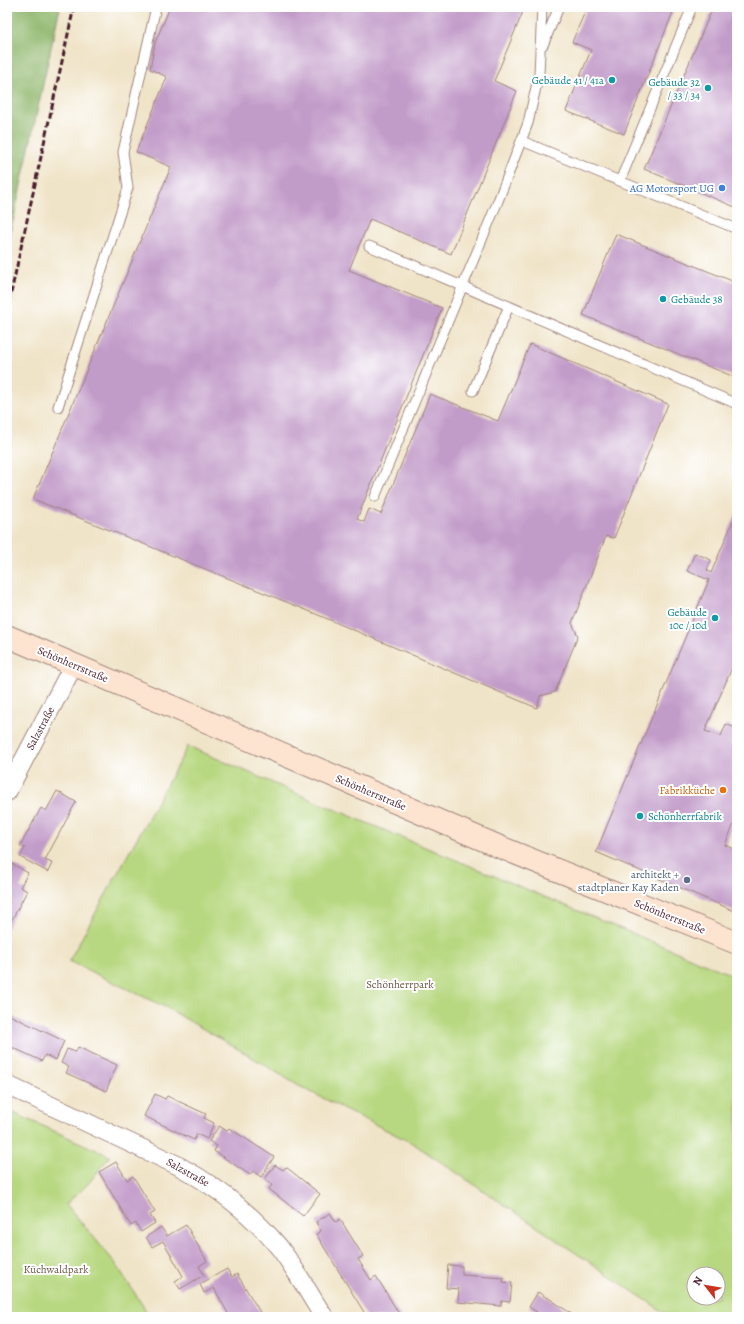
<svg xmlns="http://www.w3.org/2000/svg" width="744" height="1324" font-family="Alegreya,serif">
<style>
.green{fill:#b7d880;stroke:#807c56;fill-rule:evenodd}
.forest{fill:#91b86e;stroke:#6e6c4c}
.building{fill:#c29cc9}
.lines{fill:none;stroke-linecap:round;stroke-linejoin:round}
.service-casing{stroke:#9d827a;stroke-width:11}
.minor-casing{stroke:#9d827a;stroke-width:20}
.secondary-casing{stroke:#9d827a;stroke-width:24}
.service{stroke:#fff;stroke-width:9}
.minor{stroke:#fff;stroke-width:18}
.secondary{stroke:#fde4d0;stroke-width:22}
.rail{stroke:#4a1f2b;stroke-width:3;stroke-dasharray:6 3;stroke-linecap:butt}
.culture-dot{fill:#0f9aa8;stroke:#fff;stroke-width:1.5}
.shop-dot{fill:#3f7fe0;stroke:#fff;stroke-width:1.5}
.food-dot{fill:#e8710a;stroke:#fff;stroke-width:1.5}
.service-dot{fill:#5c6f8a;stroke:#fff;stroke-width:1.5}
.labels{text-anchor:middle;stroke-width:4;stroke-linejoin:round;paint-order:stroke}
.culture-label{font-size:11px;fill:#0d838f;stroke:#fff;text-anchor:end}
.shop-label{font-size:11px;fill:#366cbe;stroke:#fff;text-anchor:end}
.street-label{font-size:11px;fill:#4a1f2b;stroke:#fff}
.food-label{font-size:11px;fill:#c56008;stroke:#fff;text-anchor:end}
.service-label{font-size:11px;fill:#4e5e75;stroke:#fff;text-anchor:end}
.park-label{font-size:11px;fill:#6b5644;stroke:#fff}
</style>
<rect width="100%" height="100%" fill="#fff"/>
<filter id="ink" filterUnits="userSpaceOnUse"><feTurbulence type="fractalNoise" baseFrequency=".025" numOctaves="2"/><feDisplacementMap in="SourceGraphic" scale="8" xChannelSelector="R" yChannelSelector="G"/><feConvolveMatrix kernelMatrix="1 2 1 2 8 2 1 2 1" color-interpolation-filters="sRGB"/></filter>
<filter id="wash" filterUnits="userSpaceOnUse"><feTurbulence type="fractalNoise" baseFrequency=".012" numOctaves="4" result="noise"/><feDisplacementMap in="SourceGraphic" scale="16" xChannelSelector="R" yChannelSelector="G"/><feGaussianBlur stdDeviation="0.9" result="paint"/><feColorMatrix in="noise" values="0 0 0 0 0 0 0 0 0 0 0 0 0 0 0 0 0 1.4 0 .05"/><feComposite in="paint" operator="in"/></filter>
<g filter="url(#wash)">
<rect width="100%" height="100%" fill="#f0e4c8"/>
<!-- green -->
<path class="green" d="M188 746 312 800 737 977V1317H671L414 1144 299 1086 250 1056 167 1008 69 961ZM694 1274H718V1298H694Z
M7 1110 110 1156 88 1184 66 1204 116 1264 150 1317H7Z"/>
<!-- forest -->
<path class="forest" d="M7 7H60L7 249Z"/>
<g id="blocks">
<!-- building -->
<path class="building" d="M170 7H525L494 81 517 91 451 254 370 219 349 270 442 308 357 519 364 522 369 509 381 514 430 394 498 421 530 344 668 404 614 538 606 536 572 623 578 636 555 692 540 696 537 708 316 614 33 499 171 167 136 152 167 77 150 69 155 43Z
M587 7H675L624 134 566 111 591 50 572 42Z
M713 7H737V202L735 207 644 169Z
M616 234 737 283V378L583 315Z
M737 512V656L705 731 721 736 726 724 737 729V817L725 845 737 850V912L596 852 709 580 687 571 695 553 711 560 707 570 711 573Z
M57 791 76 802 45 860 52 863 48 872 20 857 25 848 20 846 41 808 46 811Z
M11 863 28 873 20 887 27 891 7 929V870Z
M7 1014 64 1041 56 1060 45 1055 42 1061 7 1045Z
M78 1047 117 1065 106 1091 66 1073 69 1067 61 1063 67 1049 76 1052Z
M155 1094 165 1099 167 1096 206 1114 204 1118 214 1123 207 1139 197 1134 194 1140 144 1116Z
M219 1126 227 1131 229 1128 274 1157 261 1177 253 1171 250 1175 214 1151 217 1146 209 1141Z
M116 1162 127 1180 133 1176 155 1212 150 1215 155 1223 141 1232 136 1223 131 1226 99 1172Z
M275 1165 283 1170 286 1167 320 1194 303 1216 269 1189 272 1185 265 1179Z
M330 1213 336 1222 340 1219 363 1256 358 1259 364 1269 371 1280 376 1276 401 1317H367L316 1234 321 1231 316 1222Z
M186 1225 207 1261 199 1266 204 1275 180 1289 175 1281 183 1276 163 1241 152 1247 146 1237 161 1227 167 1236Z
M448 1265 462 1266V1275L504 1278 503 1282 512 1283 510 1302 502 1301 501 1306 458 1302 459 1289 446 1288Z
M227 1269 232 1277 237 1274 260 1312 257 1315 258 1317H230L214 1288 204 1293 200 1284Z
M538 1292 547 1298V1297L576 1317H534L537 1312 529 1307Z"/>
</g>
</g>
<g filter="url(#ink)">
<use href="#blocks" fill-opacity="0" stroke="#9d827a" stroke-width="1"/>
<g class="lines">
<defs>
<path id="service" d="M543 45 559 7
M522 141 737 229
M620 181 692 7
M369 246 737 404
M473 391 509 306
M58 407 128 188 123 152 156 7
M375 497 498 201 528 123 539 74 542 7"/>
<path id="minor" d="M7 792 74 664
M7 1085 177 1165C216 1186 250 1212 279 1247 296 1269 309 1294 324 1317"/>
<path id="secondary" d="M7 636 500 847 737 943"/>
</defs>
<!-- service casing -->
<use href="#service" class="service-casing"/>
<!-- minor casing -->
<use href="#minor" class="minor-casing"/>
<!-- secondary casing -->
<use href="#secondary" class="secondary-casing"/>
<!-- service -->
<use href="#service" class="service"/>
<!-- minor -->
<use href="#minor" class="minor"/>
<!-- secondary -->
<use href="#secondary" class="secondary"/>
<!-- rail -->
<path class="rail" d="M7 311 74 7"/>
</g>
</g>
<!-- markers -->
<g class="culture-dot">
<circle cx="612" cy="80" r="4"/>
<circle cx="708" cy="88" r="4"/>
<circle cx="663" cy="299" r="4"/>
<circle cx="715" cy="618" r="4"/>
<circle cx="640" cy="816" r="4"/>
</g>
<circle class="shop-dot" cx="722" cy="188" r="4"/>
<circle class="food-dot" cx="723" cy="790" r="4"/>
<circle class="service-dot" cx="687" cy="880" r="4"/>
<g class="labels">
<!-- culture labels -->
<g class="culture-label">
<text x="604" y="84">Gebäude 41 / 41a</text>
<text x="700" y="86">Gebäude 32<tspan x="700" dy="13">/ 33 / 34</tspan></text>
<text x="671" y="303" text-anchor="start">Gebäude 38</text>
<text x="707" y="616">Gebäude<tspan x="707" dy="13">10c / 10d</tspan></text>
<text x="648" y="820" text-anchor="start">Schönherrfabrik</text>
</g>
<!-- shop labels -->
<g class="shop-label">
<text x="714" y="192">AG Motorsport UG</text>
</g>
<!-- street labels -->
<g class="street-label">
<text transform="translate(73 664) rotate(23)" y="4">Schönherrstraße</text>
<text transform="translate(40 728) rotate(-62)" y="4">Salzstraße</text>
<text transform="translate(371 792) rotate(23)" y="4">Schönherrstraße</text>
<text transform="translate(670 916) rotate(22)" y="4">Schönherrstraße</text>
<text transform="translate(188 1172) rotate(29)" y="4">Salzstraße</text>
</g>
<!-- food labels -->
<g class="food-label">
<text x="715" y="794">Fabrikküche</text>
</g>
<!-- service labels -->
<g class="service-label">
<text x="679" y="878">architekt +<tspan x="679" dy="13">stadtplaner Kay Kaden</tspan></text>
</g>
<!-- park labels -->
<g class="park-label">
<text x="400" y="988">Schönherrpark</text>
<text x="56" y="1273">Küchwaldpark</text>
</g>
</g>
<!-- margin -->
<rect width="744" height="1324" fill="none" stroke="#fff" stroke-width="24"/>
<!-- north arrow -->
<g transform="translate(706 1286) rotate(301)"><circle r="19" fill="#ffffff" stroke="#b7a5aa"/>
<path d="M0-3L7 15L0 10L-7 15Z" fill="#c8321e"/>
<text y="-6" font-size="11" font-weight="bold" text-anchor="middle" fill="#4a1f2b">N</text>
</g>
</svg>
